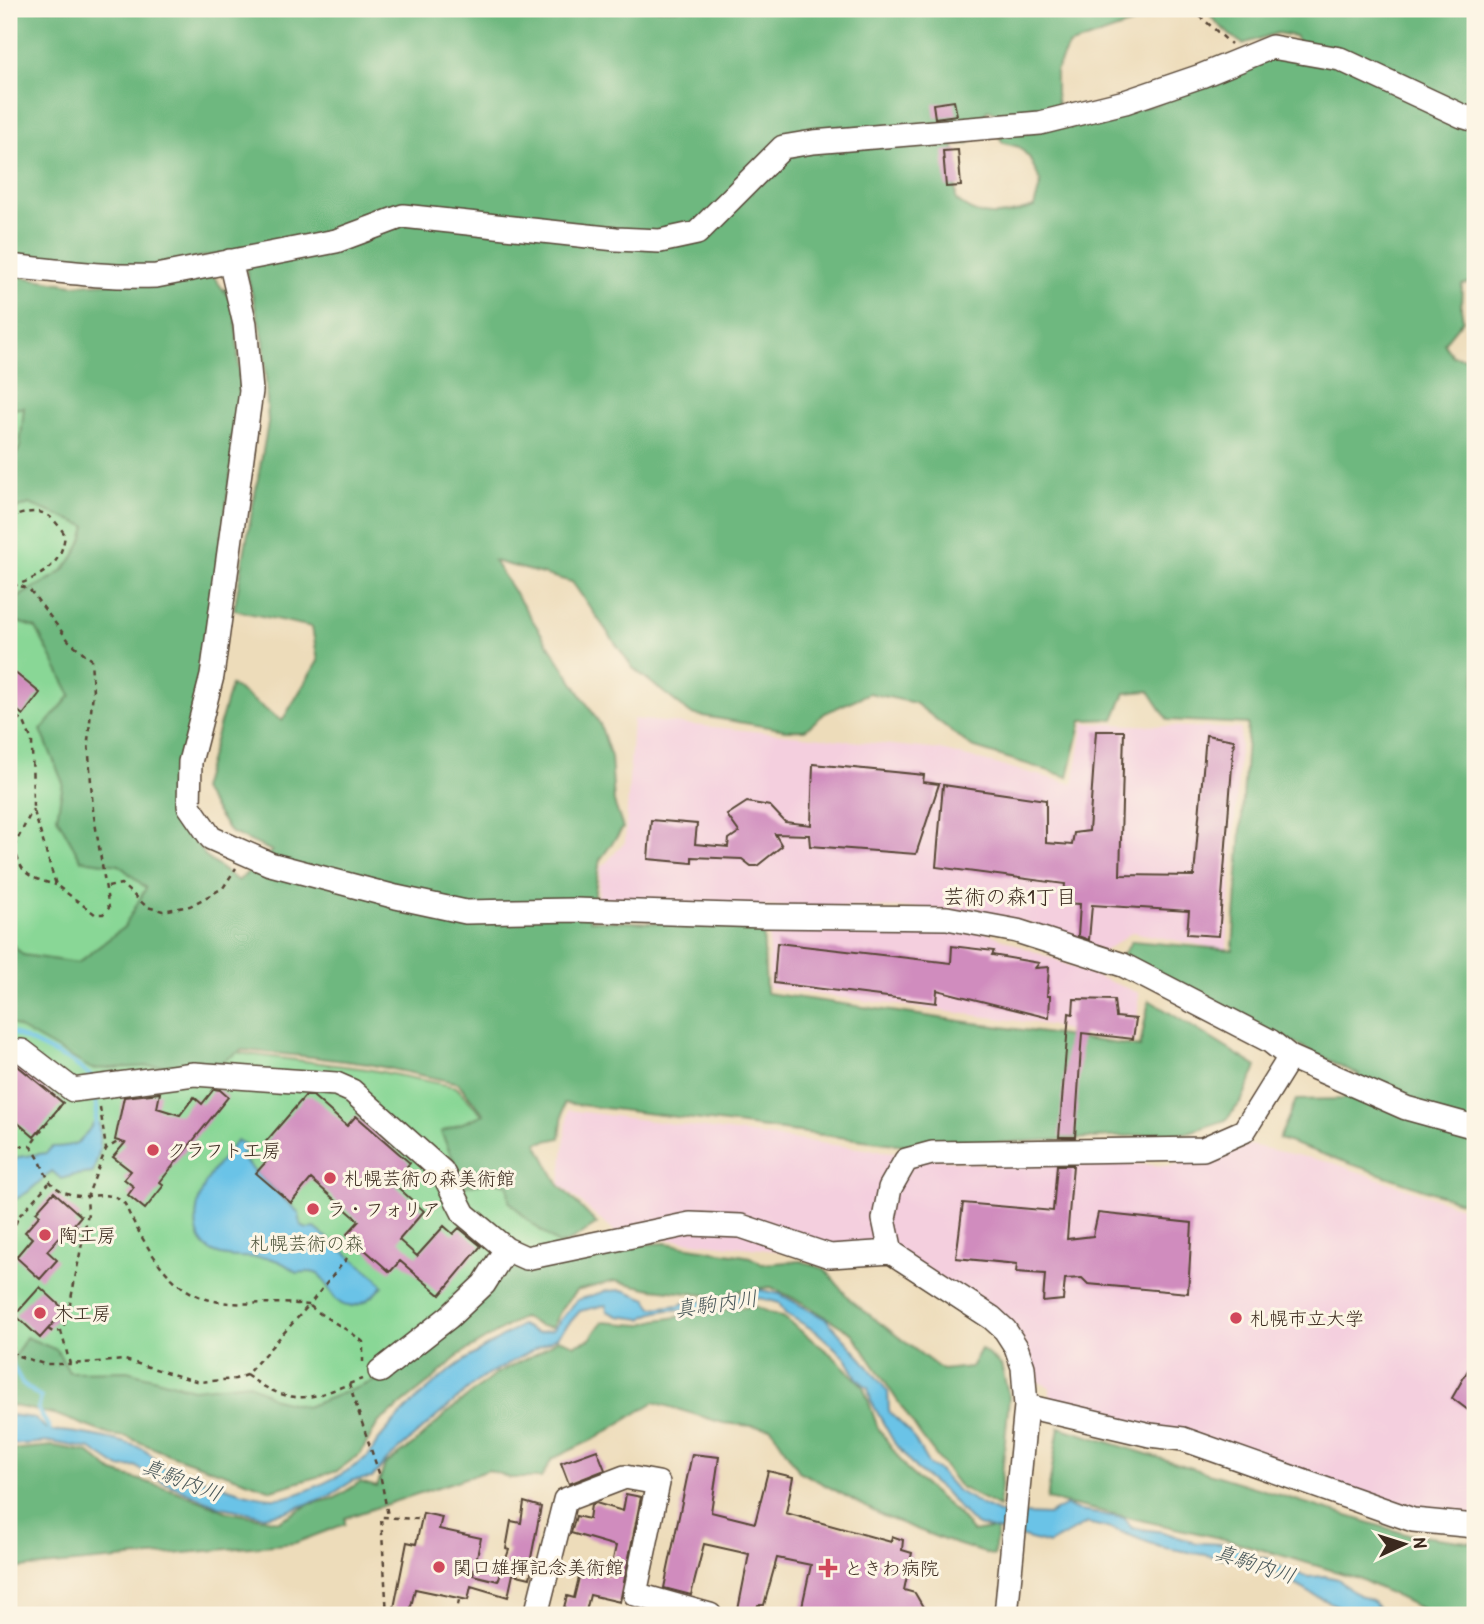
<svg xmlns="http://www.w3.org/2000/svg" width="1484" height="1624" font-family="'Patrick Hand','Klee One',sans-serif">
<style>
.built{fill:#f4cfde}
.green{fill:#89d796;stroke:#62805a;stroke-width:2}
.forest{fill:#6eb87f;stroke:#54714e;stroke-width:2;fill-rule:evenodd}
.water{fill:#6ac3e7;stroke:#527682;stroke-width:2}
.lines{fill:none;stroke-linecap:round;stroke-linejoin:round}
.stream{stroke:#6ac3e7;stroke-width:4.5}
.building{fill:#d08cbe}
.minor-casing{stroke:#564535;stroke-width:26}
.path{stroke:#564535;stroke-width:2.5;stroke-dasharray:5 5;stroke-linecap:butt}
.minor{stroke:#fff;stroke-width:23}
.poi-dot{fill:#d1495b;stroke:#fcf5e5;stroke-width:2.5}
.labels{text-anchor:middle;stroke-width:6;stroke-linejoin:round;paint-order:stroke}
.poi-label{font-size:19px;fill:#3b2a1e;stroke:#fcf5e5;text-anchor:start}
.park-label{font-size:19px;fill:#4e553c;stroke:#fcf5e5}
.neighbourhood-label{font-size:21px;fill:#3b2a1e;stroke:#fcf5e5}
.water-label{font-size:21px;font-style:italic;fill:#49585a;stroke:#fcf5e5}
</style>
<rect width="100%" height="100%" fill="#fcf5e5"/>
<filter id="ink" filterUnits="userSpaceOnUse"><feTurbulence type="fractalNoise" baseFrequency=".0143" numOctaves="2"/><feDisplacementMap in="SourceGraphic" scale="14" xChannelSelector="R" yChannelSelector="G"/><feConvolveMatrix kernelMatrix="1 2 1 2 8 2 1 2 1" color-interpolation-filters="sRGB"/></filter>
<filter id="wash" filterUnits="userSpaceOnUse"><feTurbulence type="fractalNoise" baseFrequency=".00686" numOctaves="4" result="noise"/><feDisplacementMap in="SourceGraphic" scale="28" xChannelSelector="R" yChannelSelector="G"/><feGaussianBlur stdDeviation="1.57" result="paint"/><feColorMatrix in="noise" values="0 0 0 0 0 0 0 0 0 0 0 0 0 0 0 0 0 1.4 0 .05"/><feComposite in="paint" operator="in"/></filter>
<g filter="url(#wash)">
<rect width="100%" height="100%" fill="#eddcba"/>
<!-- built -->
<path class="built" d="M633 719 941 750 1073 784 1084 723 1241 729 1227 950 1132 932 1102 953 1028 922 921 908 597 905 601 868 625 842Z
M769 921 980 930 1139 993 1136 1042 1090 1037 1049 1025 769 988Z
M568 1110 987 1165 1094 1162 1170 1166 1250 1145 1333 1163 1475 1212V1518L1416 1513 1050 1402V1387L1034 1380 1025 1343 923 1266 617 1234 560 1184Z"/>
<!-- green -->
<path class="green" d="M156 289H232L178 810 200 861 240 1053 367 1069 456 1087 486 1118 575 1266 478 1325 395 1410 303 1426 9 1379V295Z"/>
<!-- forest -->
<path class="forest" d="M9 9H1175L1068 46 1056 71V94L1062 127 1158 104 1226 58 1301 46 1295 36 1277 33 1243 44 1231 36 1211 17 1220 9H1235L1244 16 1267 13 1285 15 1286 9H1475V281L1462 285 1461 308 1463 320 1444 343 1452 356 1475 359V1207L1279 1139 1296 1100 1344 1099 1359 1075 1121 957 1132 941 1233 950 1248 724 1168 720 1149 691 1125 693 1114 719 1082 720 1068 777 972 747 915 703 869 693 825 713 805 730H786L691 714 633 668 572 582 494 561 600 724 611 757 614 802 623 828 600 860 590 920 763 928 766 993 1140 1047 1149 1000 1257 1067 1241 1102 1226 1120 1186 1133 920 1147 564 1103 560 1138 537 1143 558 1184 597 1224 567 1243 558 1244 530 1222 509 1201 508 1185 491 1181 465 1186 441 1132 484 1114 458 1083 368 1064 312 1057 242 1050 219 1063 92 1069 9 1022V941L23 955 78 963 124 927 146 888 119 865 81 860 57 817 63 783 41 730 71 695 36 628 9 619C9 590 48 586 64 569 75 557 83 542 86 526L29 504 9 512V471L20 447 24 407 9 410V275L73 285 214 277 235 306 241 398 200 697 177 786 175 811 206 857 238 881 272 851 230 832 201 789 231 685 282 721 318 661 312 627 234 610 268 423 264 342 241 250 134 269 9 254ZM988 110 997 113V133L1003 143 1019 147 1029 157 1041 182 1034 207C1005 216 981 222 956 200L954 144H967C978 136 979 121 988 110Z
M665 1243 751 1257 762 1264 801 1261 825 1269 851 1301 942 1370 971 1367 981 1349 1001 1365 1009 1397 999 1507 960 1487 921 1436 853 1334 805 1304 771 1287 740 1291 724 1297 652 1289 615 1281 576 1291 562 1308 552 1327 540 1326 523 1317 459 1355 432 1380 378 1423 361 1453 337 1471 272 1490 168 1454 127 1437 110 1435 57 1415 9 1405V1360H13L26 1337 57 1350 69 1372 127 1371 193 1389 249 1383 275 1399 306 1407 380 1379 429 1351 512 1265 548 1267 565 1256 610 1246Z
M753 1306 784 1318 833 1356 863 1386 878 1428 908 1471 957 1513 973 1532 997 1528 994 1556 944 1540 883 1516 799 1471 771 1428 723 1423 654 1402 598 1437 552 1459 541 1478H510L489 1470 345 1518V1524L295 1543 9 1569V1450L53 1446 88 1452 113 1472 176 1491 228 1512 279 1521 310 1504 335 1498 360 1482 377 1487 385 1465 414 1444 448 1412 497 1373 538 1353 558 1339 575 1345 590 1339 602 1322 640 1325 657 1320Z
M1059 1427 1406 1534 1475 1543V1615H1435L1358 1578 1233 1541 1047 1499Z"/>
<!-- water -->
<path class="water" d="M94 1122 99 1124 100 1149 93 1173 75 1175 61 1179 52 1171 28 1192 9 1203V1164L19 1157 46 1153 52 1147C77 1147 81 1143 94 1122Z
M237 1140 247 1146 240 1157 299 1213 301 1226 307 1229 315 1228 377 1278 383 1286C373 1298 349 1317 335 1298 322 1281 325 1268 297 1273 268 1248 253 1262 221 1255 184 1246 195 1197 211 1174 219 1162 229 1151 237 1140Z
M623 1290 647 1299 653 1308 679 1305 694 1299 715 1306 749 1291 761 1290 780 1294 826 1319 863 1360 888 1392 889 1412 910 1432 929 1465 937 1469 956 1490 982 1505 999 1513 1048 1515 1066 1505 1080 1511 1124 1518 1132 1528 1163 1532 1196 1543 1226 1544 1241 1549 1250 1558H1267L1283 1568 1308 1577 1325 1576 1338 1579 1350 1590 1373 1602 1384 1613 1404 1611 1409 1615H1358L1316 1596 1273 1572 1235 1560 1160 1547 1116 1530 1087 1523 1049 1544 978 1525 969 1519 945 1492 918 1471 895 1444 871 1401 868 1388 857 1378 846 1358 817 1332 785 1313 779 1303C771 1301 761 1297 753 1298 738 1300 725 1310 710 1310 687 1311 662 1305 642 1319L618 1316 607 1311 606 1305 580 1311 557 1337 480 1379 387 1460 372 1478 354 1480 329 1496 285 1512 264 1516 218 1506 150 1476 135 1466 120 1468 91 1449 51 1442 9 1445V1415L34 1418 49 1431C69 1430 125 1440 142 1449 151 1454 158 1460 163 1468 199 1474 234 1495 271 1498 296 1500 349 1473 368 1456 373 1451 375 1444 380 1438 396 1418 421 1395 441 1378 465 1357 495 1343 521 1325L537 1333 552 1330 577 1300 606 1291Z"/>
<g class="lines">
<!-- stream -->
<path class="stream" d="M9 1031 72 1062 91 1076 92 1079
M95 1127 97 1111 95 1094
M9 1359 22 1383 41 1398 38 1409 49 1428V1436"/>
</g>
<g id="blocks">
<!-- building -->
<path class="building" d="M954 101 957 115 935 118 933 104Z
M958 150 961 186 946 187 943 151Z
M9 668 40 693 23 715 9 704Z
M1096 731H1124L1120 875 1194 876 1206 735 1234 740 1219 936 1187 934 1189 911 1092 905 1089 940 1078 936 1080 904 1063 903 1065 884 936 867 943 785 1046 800V843L1072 845 1074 833 1089 831Z
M813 764 924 775 923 782 939 784 916 854 810 846 809 835 775 834 782 846 757 866H751L742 859 692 857V863L648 859 651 820 697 824 695 844 728 847 729 839 739 832 727 815 747 802 770 806 785 822 811 825Z
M777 943 951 963 952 946 994 951 992 955 1039 963 1035 968 1049 967 1047 996H1050L1049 1018 937 990 936 1003 774 983Z
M1074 999 1114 1000 1116 1017 1136 1019 1133 1039 1082 1033 1075 1137H1059L1069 1013 1073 1014Z
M9 1055 13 1062 63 1103 34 1137 9 1115Z
M214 1089 220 1090 228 1097 160 1182 164 1185 145 1209 128 1195 134 1187 124 1179 131 1171 113 1157 125 1143 115 1140 124 1097 160 1093 157 1108 180 1115 194 1097 202 1104Z
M305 1096H313L347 1126 356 1116 410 1163 393 1183 424 1211 399 1240 417 1256 444 1226 453 1234 459 1228 481 1246 440 1295 400 1261 390 1272 347 1234 359 1221 311 1179 291 1203 256 1173 273 1154 263 1145Z
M1057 1165H1073L1067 1239 1093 1236 1098 1213 1192 1223 1188 1293 1088 1284 1082 1278 1065 1279 1063 1300 1043 1302 1045 1274 1016 1272 1017 1264 956 1258 963 1203 1053 1211Z
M54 1192 81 1216 74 1224 81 1229 73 1239 65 1231 47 1251 57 1260 40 1279 16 1257 32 1238 25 1232 40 1215 36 1212Z
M40 1287 65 1310 40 1338 15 1315Z
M1475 1358V1398L1468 1410 1452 1398Z
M597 1450 605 1470 569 1484 561 1463Z
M692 1454 719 1457 711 1512 755 1523 768 1471 793 1477 786 1513 891 1542 892 1536 903 1540 902 1550 912 1553 904 1590 915 1593 923 1607 921 1615H825L801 1611 811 1565 777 1558 764 1605H758L755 1615H737L749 1554 704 1544 691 1595 664 1588Z
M626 1494 641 1497 620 1602 590 1595 585 1615H562L567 1596 574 1598 581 1569 609 1577 616 1546 571 1533 576 1516 589 1519 591 1505 596 1503 623 1511Z
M524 1502 541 1507 530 1563 533 1564 530 1578 513 1574 508 1597 471 1586 468 1600 415 1589 410 1611 394 1608 407 1542 416 1544 423 1513 442 1517 439 1529 481 1538 473 1575 498 1581 509 1550 506 1549 511 1521 521 1523Z"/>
</g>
</g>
<g filter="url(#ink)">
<use href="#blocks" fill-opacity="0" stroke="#564535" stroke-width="2"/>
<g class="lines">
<defs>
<path id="minor" d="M230 261 245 324 251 391 212 676 190 762 189 806 211 838 270 864 396 897 466 912 575 910 764 916 947 918 1017 931 1123 965 1270 1041 1290 1057 1406 1108 1475 1127
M9 266C58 271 106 278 156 276L336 241 403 216 616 239 660 241 697 233 783 147 813 142 1040 123 1125 102 1201 76 1272 47 1340 59 1462 116 1475 120
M22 1051 73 1090 194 1074 336 1084 352 1091 442 1171 464 1214 506 1249 526 1258 690 1224 741 1226 830 1256 891 1252
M380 1371 449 1317 484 1284 506 1249
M1026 1406 1150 1435 1183 1439 1413 1520 1475 1526
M536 1615 565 1500 625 1477 658 1483 635 1594 710 1615
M1006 1615 1026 1406 1023 1367 1016 1347 1005 1330 992 1318 891 1252 884 1219 890 1188 906 1160 932 1153 1203 1149 1244 1131 1290 1057"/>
</defs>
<!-- minor casing -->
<use href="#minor" class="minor-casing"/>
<!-- path -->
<path class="path" d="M1192 9 1231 44
M9 518C38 508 48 508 65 535 61 569 38 577 9 588
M9 711 24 722 32 741 33 808 56 885 95 914H103L109 908 93 810 88 741 93 692 91 659 69 641 29 589 17 585
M14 846C21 875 28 877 56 885
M9 856 33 809
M108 887 121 884 147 907 163 911 190 906 223 888 236 868
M60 1106 30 1146C49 1167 40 1186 73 1195 89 1199 113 1189 124 1203 127 1206 128 1213 131 1217 138 1231 146 1245 155 1258 199 1322 245 1297 309 1305L356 1247
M100 1107 106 1149
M9 1146H30
M9 1243 18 1217 49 1183
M9 1265C16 1281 13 1293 9 1310
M48 1329 53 1332 61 1331 67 1319 88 1213 87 1197 106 1149 119 1141
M61 1331 70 1364 125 1360 199 1382 235 1379 246 1375 309 1305C326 1320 346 1327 363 1342V1362
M9 1334 15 1354
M9 1353 44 1364H70
M246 1375C287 1403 303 1403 349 1384L381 1479 388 1516
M349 1384 362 1379
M387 1615 381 1517 418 1519
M456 1615 459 1600"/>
<!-- minor -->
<use href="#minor" class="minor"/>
</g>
</g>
<!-- markers -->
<g class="poi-dot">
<circle cx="153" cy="1150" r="7"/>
<circle cx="330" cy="1178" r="7"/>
<circle cx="313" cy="1209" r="7"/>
<circle cx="45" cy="1235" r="7"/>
<circle cx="40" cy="1313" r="7"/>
<circle cx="1236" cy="1318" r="7"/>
<circle cx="439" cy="1567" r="7"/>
<path d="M824.5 1557.5h7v7h7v7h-7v7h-7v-7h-7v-7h7z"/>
</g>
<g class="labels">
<!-- poi labels -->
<g class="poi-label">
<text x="167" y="1157">クラフト工房</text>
<text x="344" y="1185">札幌芸術の森美術館</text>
<text x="327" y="1216">ラ・フォリア</text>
<text x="59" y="1242">陶工房</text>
<text x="54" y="1320">木工房</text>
<text x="1250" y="1325">札幌市立大学</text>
<text x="453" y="1574">関口雄揮記念美術館</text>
<text x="844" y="1575">ときわ病院</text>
</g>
<!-- park labels -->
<g class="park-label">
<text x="307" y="1250">札幌芸術の森</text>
</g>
<!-- neighbourhood labels -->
<g class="neighbourhood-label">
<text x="1010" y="904">芸術の森1丁目</text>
</g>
<!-- water labels -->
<g class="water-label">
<text transform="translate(716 1304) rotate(-8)" y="7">真駒内川</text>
<text transform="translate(182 1480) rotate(21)" y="7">真駒内川</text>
<text transform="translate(1255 1564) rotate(18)" y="7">真駒内川</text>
</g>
</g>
<!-- margin -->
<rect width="1484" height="1624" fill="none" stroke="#fcf5e5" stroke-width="35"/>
<!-- north arrow -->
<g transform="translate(1404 1544) rotate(86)" stroke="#fcf5e5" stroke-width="5" paint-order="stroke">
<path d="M0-5L12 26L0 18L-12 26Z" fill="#3b2a1e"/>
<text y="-10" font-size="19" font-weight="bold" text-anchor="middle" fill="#3b2a1e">N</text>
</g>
</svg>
